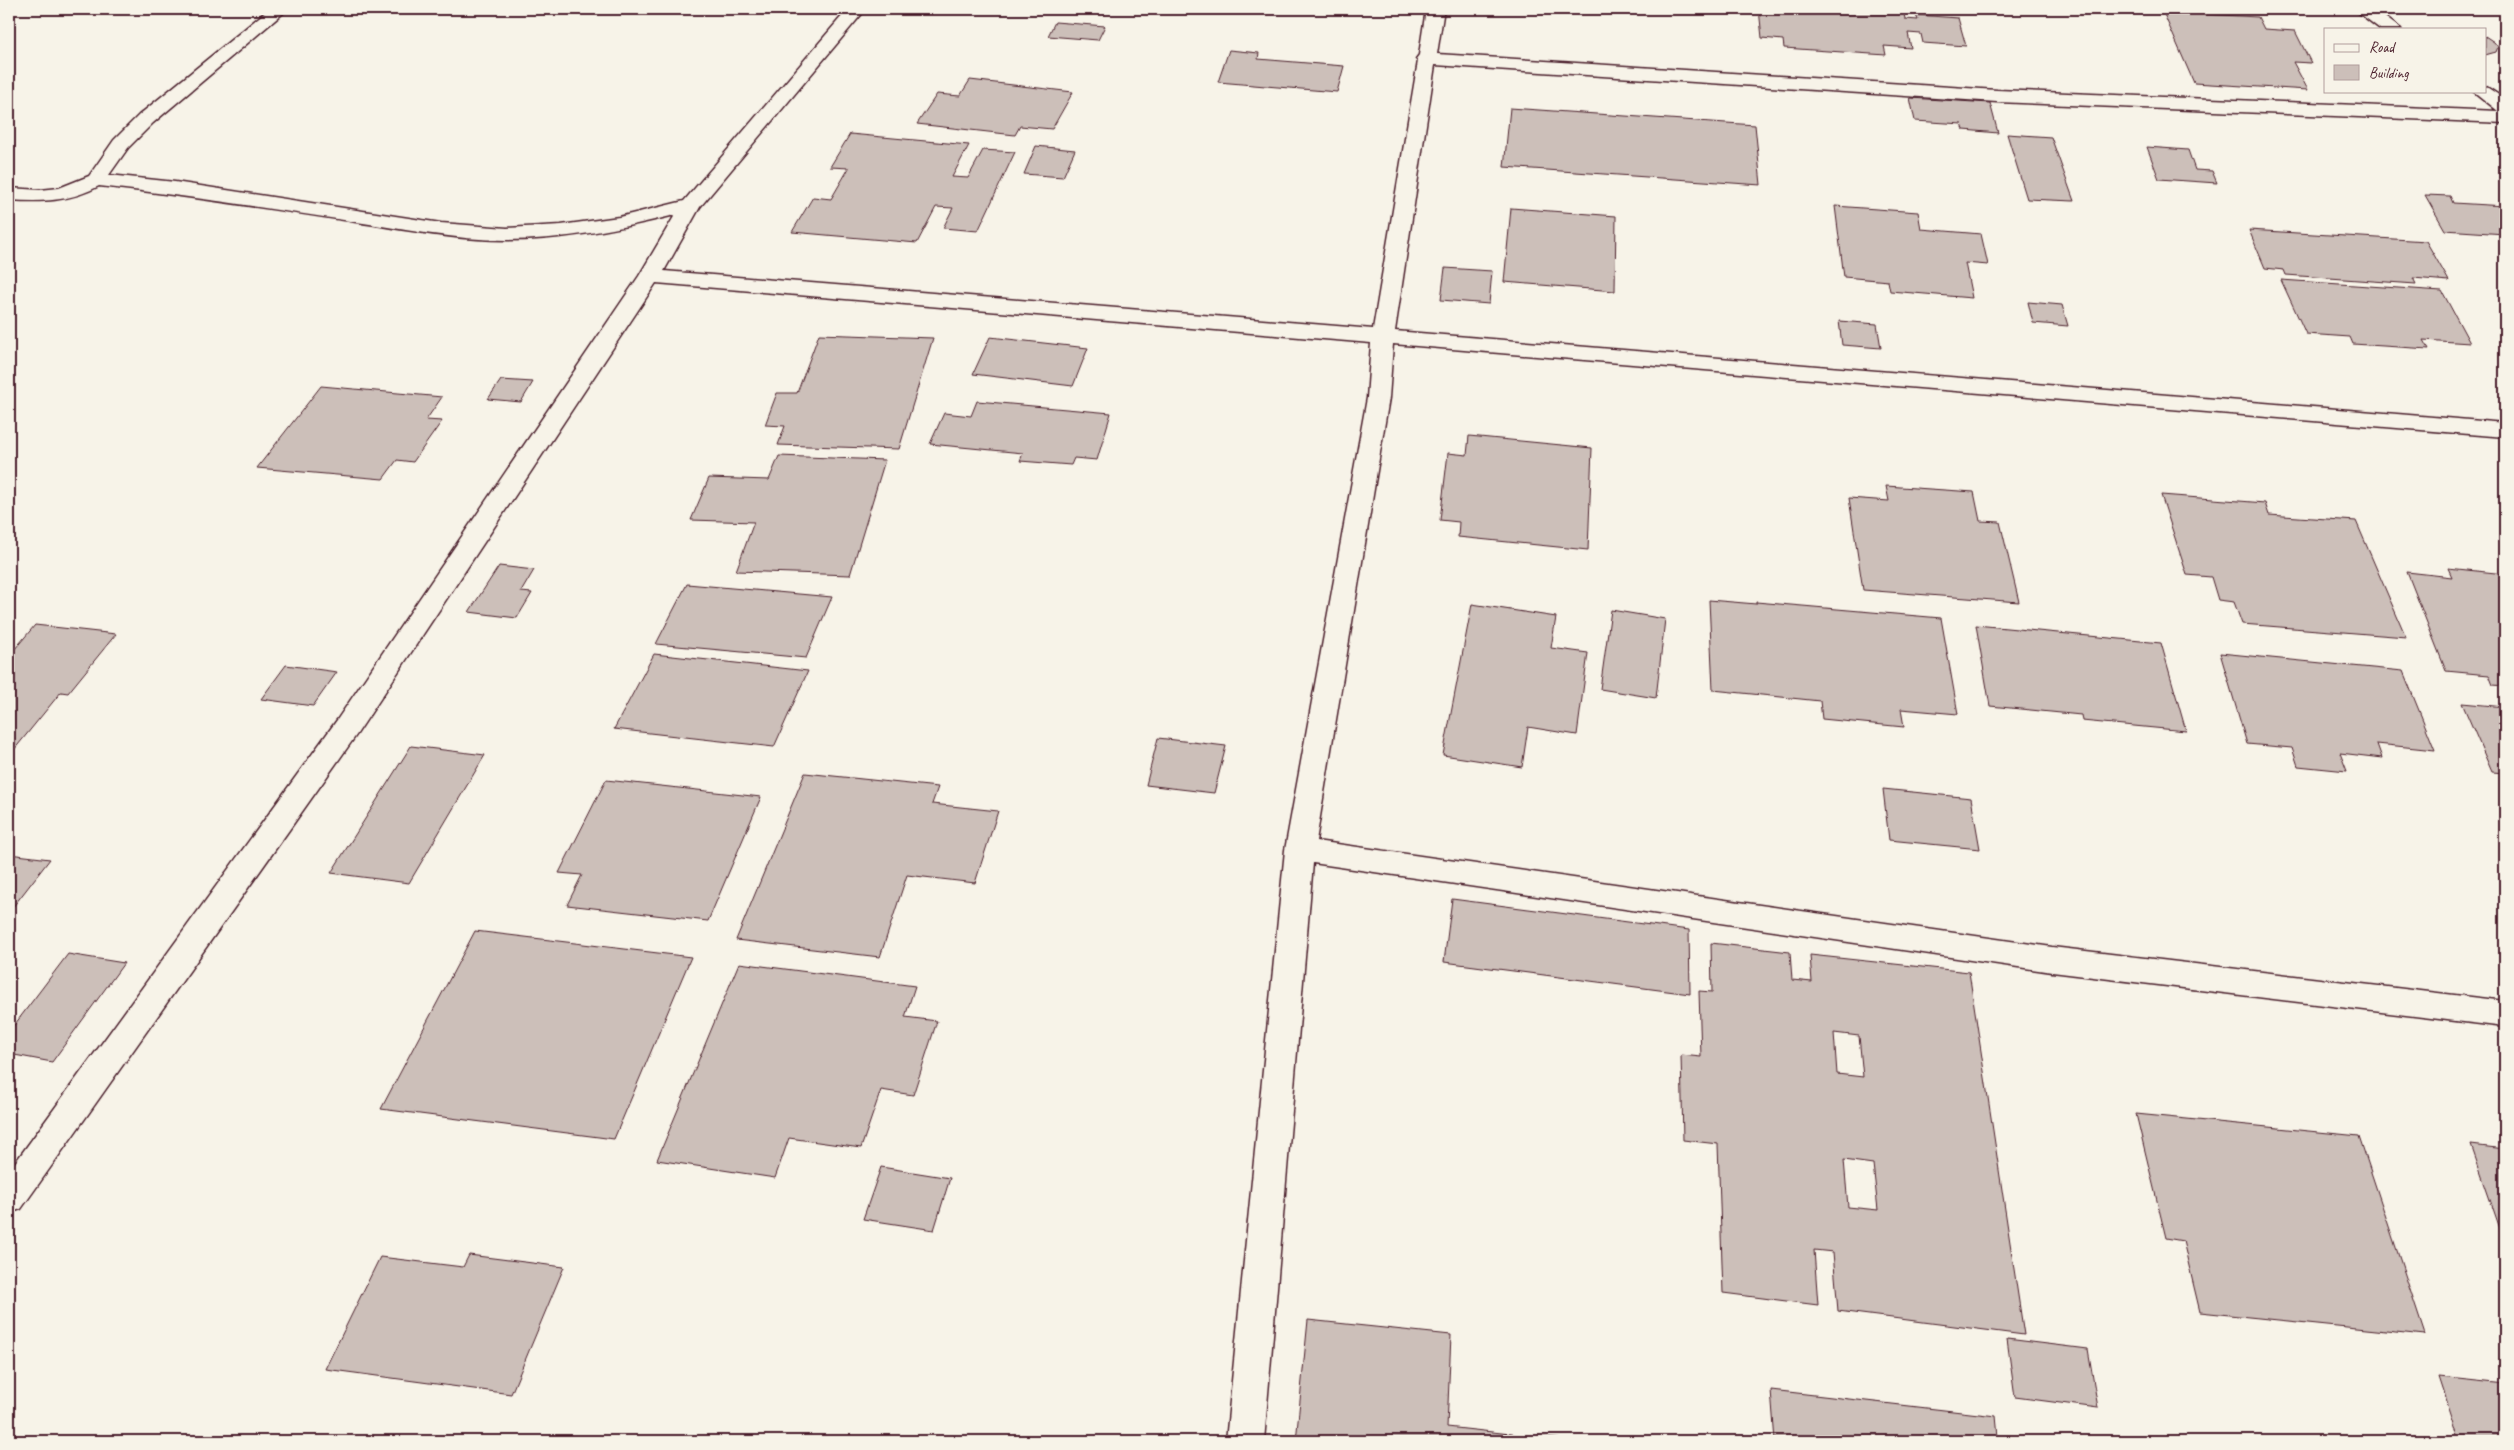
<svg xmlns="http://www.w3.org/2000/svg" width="2514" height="1450" font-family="Caveat,sans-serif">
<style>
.building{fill:#ccbfb9;stroke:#4a1f2b;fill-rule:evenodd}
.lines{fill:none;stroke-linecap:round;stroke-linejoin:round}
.minor-casing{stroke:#4a1f2b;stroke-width:3}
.minor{fill:#f7f3e8;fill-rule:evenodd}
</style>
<rect width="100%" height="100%" fill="#f7f3e8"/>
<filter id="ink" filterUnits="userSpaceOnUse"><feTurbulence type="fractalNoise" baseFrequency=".02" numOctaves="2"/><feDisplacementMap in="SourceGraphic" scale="10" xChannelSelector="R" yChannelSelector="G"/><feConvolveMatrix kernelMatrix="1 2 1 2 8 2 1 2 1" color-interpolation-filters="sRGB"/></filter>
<g filter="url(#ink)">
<!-- building -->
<path class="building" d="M1759 9H1903L1905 19 1918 20 1916 15 1958 18 1966 46 1923 43 1921 34 1908 33 1911 48 1884 46 1886 55 1784 48 1783 40 1762 38Z
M2163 12 2258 17 2264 29 2295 31 2311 63 2293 62 2308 90 2194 83Z
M1055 22 1105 26 1098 40 1048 36Z
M2485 36 2494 42 2498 47 2496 52 2485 55Z
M1229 50 1259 53 1258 59 1344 66 1337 92 1218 82Z
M970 80 1073 92 1052 129 1020 126 1015 135 917 124 937 94 960 96Z
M1910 98 1990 103 1998 133 1964 130 1962 124 1915 121Z
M1510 108 1755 125 1761 185 1504 167Z
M850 134 969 145 952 177 968 178 983 150 1015 152 978 231 943 228 953 208 936 207 917 243 792 232 813 197 831 199 849 168 830 167Z
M2007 134 2051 137 2074 201 2027 199Z
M1036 146 1075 150 1063 177 1024 174Z
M2147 147 2188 150 2195 170 2212 171 2217 183 2159 179Z
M2425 195 2450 196 2453 203 2505 206V234L2445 230Z
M1835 206 1918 212 1921 229 1981 234 1988 265 1965 263 1972 298 1890 291 1888 281 1844 277Z
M1511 208 1616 216 1615 291 1504 282Z
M2249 230 2426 241 2449 281 2413 278 2416 284 2286 275 2284 270 2265 268Z
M1445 268 1492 271 1489 304 1441 300Z
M2281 280 2442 291 2470 343 2424 340 2429 349 2353 344 2350 337 2306 334Z
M2028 302 2062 305 2068 326 2033 323Z
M1839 321 1877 324 1881 348 1842 345Z
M819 334 933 338 899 449 778 445 785 426 765 425 777 393H797Z
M990 337 1088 348 1073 386 973 374Z
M501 380 533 382 521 402 488 399Z
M321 386 442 397 426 420 442 421 413 462 397 460 383 479 257 468Z
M977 401 1111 413 1097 460 1074 458 1071 465 1020 461 1023 453 930 444 944 413 971 416Z
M1469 436 1592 448 1588 550 1458 537 1459 522 1440 520 1448 453 1467 455Z
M779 456 885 460 850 575 736 571 754 522 691 520 709 478 769 480Z
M1886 486 1974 492 1980 521 2000 522 2019 602 1863 590 1849 498 1889 501Z
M2161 495 2265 503 2269 515 2356 521 2406 637 2242 624 2234 602 2218 600 2211 577 2187 575Z
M499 566 534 570 521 592 532 593 517 618 469 612Z
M2448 568 2505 574V686L2493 685 2489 675 2446 671 2407 572 2452 577Z
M687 584 832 597 806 658 656 644Z
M1709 600 1756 604V602L1941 618 1958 714 1901 709 1904 727 1822 719 1820 701 1713 690Z
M1472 604 1556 617 1551 648 1588 653 1577 735 1528 727 1522 767 1443 755Z
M1611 610 1665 619 1656 698 1600 689Z
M35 625 116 634 68 693 61 692 9 756V656Z
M1976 625 2161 643 2186 731 2082 721 2081 715 1990 706Z
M2220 653 2403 671 2435 750 2377 744 2382 758 2340 753 2347 771 2298 766 2292 748 2247 744Z
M654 654 808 671 774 747 614 729Z
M286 665 337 672 313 706 261 699Z
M2462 703 2505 707V773L2492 772Z
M1158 738 1226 746 1214 793 1146 785Z
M411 746 485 755 409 883 331 873Z
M805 773 938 787 932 804 998 811 975 883 907 875 880 957 736 940Z
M606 780 761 797 708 921 567 905 582 875 559 873Z
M1883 789 1971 798 1980 849 1889 840Z
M9 854 50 859 9 912Z
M1452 899 1689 930 1690 994 1444 962Z
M475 931 691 957 614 1139 381 1109Z
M1711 943 1790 952 1792 980 1812 982 1810 955 1969 972 2024 1335 1838 1311 1833 1252 1814 1250 1818 1305 1723 1293 1718 1144 1683 1140 1681 1055 1701 1057 1699 991 1712 992ZM1834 1033 1859 1036 1863 1077 1837 1074ZM1844 1160 1873 1164 1878 1210 1848 1207Z
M68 954 124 963 52 1062 9 1054V1032Z
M739 963 915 986 905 1017 937 1021 913 1095 881 1090 861 1148 789 1138 775 1178 657 1160Z
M2136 1114 2359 1136 2425 1335 2200 1312 2183 1241 2166 1238Z
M2471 1145 2505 1149V1243Z
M881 1167 950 1178 934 1230 863 1219Z
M469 1255 564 1267 511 1394 325 1369 380 1257 463 1267Z
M1308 1320 1451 1335 1447 1427 1574 1441H1296Z
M2007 1339 2088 1349 2098 1408 2015 1397Z
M2439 1377 2505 1384V1441H2460Z
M1771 1390 1996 1416 1998 1437 2023 1441H1775Z"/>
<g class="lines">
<defs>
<path id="minor" d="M269 9H288L153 123 128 148 109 175 175 182 441 223 507 228 561 225 619 217 684 201 848 9H866L700 207 664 271 1373 329 1418 61 1416 59 1419 55 1426 9H1444L1437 54 1997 90 2498 111 2473 91H2485V86L2505 99V123L1997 102 1435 65 1395 331 2505 423V437L1393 344 1389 398 1316 841 2052 947 2505 1001V1027L2052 972 1313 863 1264 1441H1226L1285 850 1367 398 1371 343 656 283 357 734 21 1209 9 1213V1171L337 720 639 276 675 215C620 229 564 240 507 240 455 240 402 229 350 221 266 208 183 195 99 186 70 202 41 202 9 200V188L40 190 59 188 89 176 114 140 139 115Z
M2354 9H2374L2401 29H2380Z"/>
</defs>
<!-- minor casing -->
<use href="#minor" class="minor-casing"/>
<!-- minor -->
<use href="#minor" class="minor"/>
</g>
</g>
<!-- margin -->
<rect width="2514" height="1450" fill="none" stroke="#f7f3e8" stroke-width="30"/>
<rect x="15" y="15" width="2484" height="1420" fill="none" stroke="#4a1f2b" stroke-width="2" filter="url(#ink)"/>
<!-- legend -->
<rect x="2324" y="28" width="162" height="65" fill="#f7f3e8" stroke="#b29e9c"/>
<rect x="2334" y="44" width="25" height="8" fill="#f7f3e8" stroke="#b29e9c"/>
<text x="2369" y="52" font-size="15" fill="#4a1f2b">Road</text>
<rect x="2334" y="65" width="25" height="15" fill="#ccbfb9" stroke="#b29e9c"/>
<text x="2369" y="78" font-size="15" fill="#4a1f2b">Building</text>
</svg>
